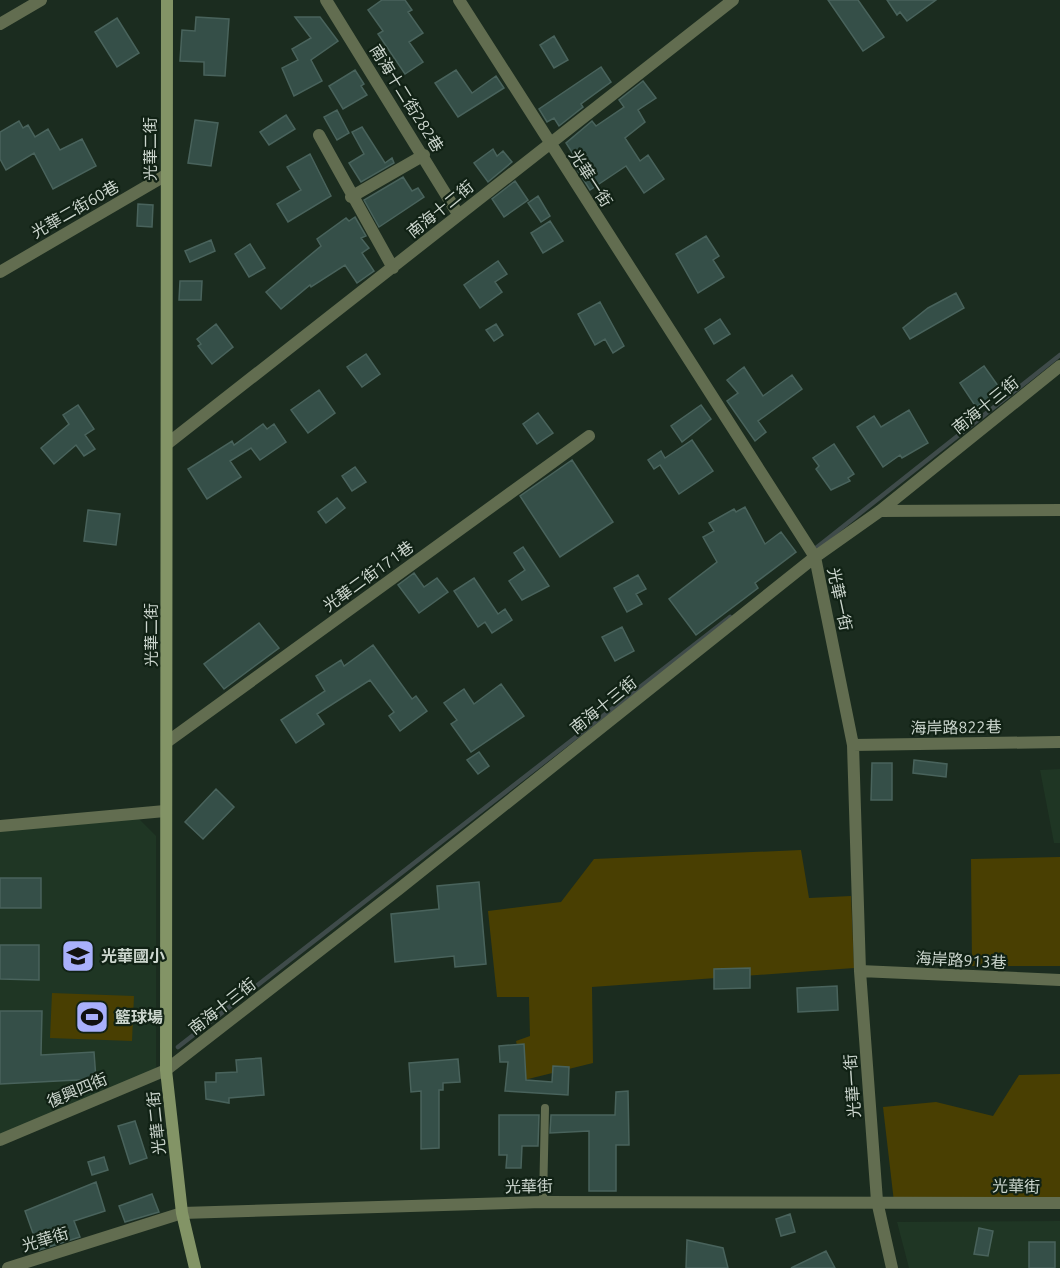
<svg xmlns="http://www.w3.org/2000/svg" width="1060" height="1268" font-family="Ubuntu,'Noto Sans TC',sans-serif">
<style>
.built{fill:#1f3624}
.green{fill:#493f02}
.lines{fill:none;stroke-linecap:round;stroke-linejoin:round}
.stream{stroke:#3f4b4a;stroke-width:4.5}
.building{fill:#354f48;stroke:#49635c;stroke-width:1.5}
.lane{stroke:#626d50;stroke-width:8}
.street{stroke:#626d50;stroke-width:12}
.secondary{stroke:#839466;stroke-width:12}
.labels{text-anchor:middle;stroke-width:4.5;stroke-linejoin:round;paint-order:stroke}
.street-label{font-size:16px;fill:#ccd6ce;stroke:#112215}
.poi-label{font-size:16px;font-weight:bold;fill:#ccd6ce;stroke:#112215;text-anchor:start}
</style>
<rect width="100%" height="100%" fill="#1b2c1f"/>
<!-- built -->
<path class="built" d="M1060 769V843H1054L1040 770Z
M132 812 156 836V1075L0 1137V830Z
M1060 1221V1268H909L897 1222Z"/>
<!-- green -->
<path class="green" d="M801 850 809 898 851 896 854 968 592 987 593 1063 524 1080 516 1041 530 1036 529 997H497L488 911 561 902 594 859Z
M1060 857V966H972L971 859Z
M52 993 134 996 132 1041 50 1038Z
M1060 1074V1200L894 1202 883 1107 936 1102 993 1116 1019 1075Z"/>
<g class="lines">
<!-- stream -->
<path class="stream" d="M816 548 1060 355
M178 1047 730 617"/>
</g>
<!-- building -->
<path class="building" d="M382 0H405L412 10 408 12 423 33 409 42 423 62 405 74 378 34 383 31 368 10Z
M828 0H858L884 37 863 51Z
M887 0H936L907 21 900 12 897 15Z
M196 17 229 19 225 76 204 75V62L180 61 182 30 195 31Z
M295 17H320L338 41 311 60 322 81 294 96 282 68 298 60 292 49 311 38Z
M117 18 139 53 117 67 95 32Z
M554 36 568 60 554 68 540 45Z
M601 67 611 82 581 104 583 107 559 126 554 118 547 122 539 109Z
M355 70 364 84 361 86 367 95 343 109 329 86Z
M456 70 472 93 496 76 504 88 458 117 435 83Z
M643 81 656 98 638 110 645 122 625 138 640 161 648 155 664 179 644 193 626 166 590 190 578 171 582 168 566 143 592 121 596 126 624 107 619 100Z
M337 110 349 133 337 140 324 117Z
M286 115 295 129 269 145 260 132Z
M195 120 218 123 211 166 188 163Z
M19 121 23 128 28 125 35 137 48 129 60 150 82 139 96 166 53 189 34 153 6 170 0 159V132Z
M362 127 385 163 392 158 394 163 361 182 349 163 364 154 352 132Z
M493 149 497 156 503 151 512 162 488 182 474 163Z
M310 154 331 196 288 222 277 204 301 190 287 167Z
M403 177 412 191 418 188 424 197 379 227 364 200Z
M515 181 528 200 504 217 492 199Z
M538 196 550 216 541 222 528 203Z
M138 204 153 205 152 227 137 226Z
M355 217 366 236 361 238 369 248 362 253 374 271 357 283 345 265 311 287 310 285 281 309 266 292 321 246 317 239 346 218 349 221Z
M550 221 563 241 543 253 531 233Z
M706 236 719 256 713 260 724 277 698 293 676 254Z
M211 240 215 251 190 262 185 251Z
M250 244 265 268 249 277 235 254Z
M498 261 507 274 495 282 502 292 480 308 464 285Z
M180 281H202L201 300H179Z
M956 293 964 308 910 339 903 328 928 308Z
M600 302 624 346 613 353 605 339 595 345 578 314Z
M720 319 730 334 714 344 705 329Z
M216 324 233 347 212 364 198 346 201 344 197 339Z
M496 324 503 335 494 341 486 330Z
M366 354 380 374 362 387 347 367Z
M984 366 1001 390 976 407 960 383Z
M744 367 763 396 792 375 802 389 758 421 766 432 755 441 727 401 738 393 727 380Z
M319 390 335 413 308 433 291 410Z
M78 405 94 429 85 435 95 449 84 456 76 445 54 464 41 448 69 424 63 415Z
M701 405 711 419 682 442 671 426Z
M909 410 928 443 902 458 900 455 883 467 857 427 874 416 881 427Z
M538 413 553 433 537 444 523 424Z
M263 424 267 429 274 424 286 442 260 460 251 448 230 461 241 477 207 499 188 469 232 441 234 445Z
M692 440 713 471 679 494 660 465 654 469 648 460 661 451 665 458Z
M834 444 854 474 848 478 850 481 831 490 816 469 819 466 813 458Z
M572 460 613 522 560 557 520 496Z
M355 467 366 482 352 491 342 476Z
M337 498 345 508 326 523 318 512Z
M745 507 765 544 781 532 796 552 755 583 758 588 696 635 669 599 717 562 703 537 714 531 709 523 734 509 736 512Z
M88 510 120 514 116 545 84 541Z
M523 547 549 586 522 600 509 581 525 570 514 553Z
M414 573 424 587 437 578 448 592 419 613 398 585Z
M638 575 646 589 636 594 642 604 627 612 614 588Z
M474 578 498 614 505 609 512 620 492 633 485 622 478 627 454 591Z
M259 623 279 648 224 689 204 664Z
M622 627 634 651 615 661 602 637Z
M373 645 412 699 416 696 427 711 400 731 389 716 394 712 370 680 317 714 324 724 296 743 281 720 325 691 316 676 341 660 344 666Z
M501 684 524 716 471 752 451 724 457 720 444 703 464 689 474 704Z
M479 752 489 766 478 774 467 760Z
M914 760 947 764 946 777 913 773Z
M872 763H892V800H871Z
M216 789 234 807 203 839 185 822Z
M0 878H41V908H0Z
M479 882 486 964 455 967 454 956 395 962 391 914 439 909 437 886Z
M0 945H39V980L0 979Z
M750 968V988L714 989V969Z
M837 986 838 1010 798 1012 797 988Z
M0 1011H42L41 1055 94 1052 96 1079 0 1084Z
M524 1044 526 1080 552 1082 553 1066 569 1067 568 1095 505 1091 508 1062H500L499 1046Z
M261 1058 264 1095 229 1098V1103L206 1099 205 1082H216V1073L237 1072 236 1060Z
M458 1059 460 1082 443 1083V1090H439V1148L421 1149V1091L411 1092 409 1063Z
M628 1091 629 1145H616V1191H589V1131L550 1133 551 1115H615L616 1092Z
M499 1115H539L538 1146H522L521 1168H506L507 1155H499Z
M135 1121 147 1158 130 1164 118 1126Z
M104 1157 108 1170 92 1175 88 1162Z
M96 1182 105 1211 74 1221 80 1237 39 1250 25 1211Z
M152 1194 159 1212 125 1222 119 1206Z
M790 1214 795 1232 781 1236 776 1219Z
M979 1228 993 1231 988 1256 974 1254Z
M687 1240 723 1248 728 1268H686Z
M1029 1242H1055V1268H1029Z
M826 1251 835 1268H791Z"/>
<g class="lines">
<!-- lane -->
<path class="lane" d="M543 1202 545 1108"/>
<!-- street -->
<path class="street" d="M326 0 458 214
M459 0 815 557 853 745 860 971 877 1201 892 1268
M0 24 41 0
M319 135 393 268
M351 197 424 155
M0 272 166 175
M167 444 733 0
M880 511 1060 510
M167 742 589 436
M853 745 1060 742
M0 826 165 811
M860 971 1060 980
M0 1140 166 1070 399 889 815 557 880 511 1060 366
M8 1268 182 1213 543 1202 1060 1203"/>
<!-- secondary -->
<path class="secondary" d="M167 0 166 1070 182 1213 195 1268"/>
</g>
<!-- icons -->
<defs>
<symbol id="school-square" viewBox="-11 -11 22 22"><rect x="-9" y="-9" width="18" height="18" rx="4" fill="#a9b0fc" stroke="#112215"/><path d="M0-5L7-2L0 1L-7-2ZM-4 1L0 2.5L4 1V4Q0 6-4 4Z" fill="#111"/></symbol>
<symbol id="stadium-square" viewBox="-11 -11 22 22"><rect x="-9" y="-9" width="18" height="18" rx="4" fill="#a9b0fc" stroke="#112215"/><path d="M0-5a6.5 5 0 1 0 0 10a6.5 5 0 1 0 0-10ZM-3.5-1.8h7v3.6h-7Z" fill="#111"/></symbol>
</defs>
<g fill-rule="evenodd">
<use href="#school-square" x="59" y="937" width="38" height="38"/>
<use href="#stadium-square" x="73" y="998" width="38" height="38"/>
</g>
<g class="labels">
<!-- street labels -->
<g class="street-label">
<text transform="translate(407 98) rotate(58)" y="6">南海十二街282巷</text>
<text transform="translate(150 149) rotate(-90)" y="6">光華二街</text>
<text transform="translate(591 178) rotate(57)" y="6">光華一街</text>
<text transform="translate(75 209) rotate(-30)" y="6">光華二街60巷</text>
<text transform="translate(440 209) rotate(-39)" y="6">南海十二街</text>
<text transform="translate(985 405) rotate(-39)" y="6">南海十三街</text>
<text transform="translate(368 576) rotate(-36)" y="6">光華二街171巷</text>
<text transform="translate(840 599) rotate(78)" y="6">光華一街</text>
<text transform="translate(151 635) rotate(-90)" y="6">光華二街</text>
<text transform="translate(603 705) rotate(-39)" y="6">南海十三街</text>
<text transform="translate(956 727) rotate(-1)" y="6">海岸路822巷</text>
<text transform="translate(961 960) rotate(3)" y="6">海岸路913巷</text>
<text transform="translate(222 1006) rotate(-38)" y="6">南海十三街</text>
<text transform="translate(852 1086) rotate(-94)" y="6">光華一街</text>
<text transform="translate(77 1090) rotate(-23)" y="6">復興四街</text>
<text transform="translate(156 1123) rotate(-96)" y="6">光華二街</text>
<text transform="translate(529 1186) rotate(-1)" y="6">光華街</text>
<text transform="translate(1016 1186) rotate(1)" y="6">光華街</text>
<text transform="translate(45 1239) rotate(-17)" y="6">光華街</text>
</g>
<!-- poi labels -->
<g class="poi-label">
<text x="101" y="962">光華國小</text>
<text x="115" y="1023">籃球場</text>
</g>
</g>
</svg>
